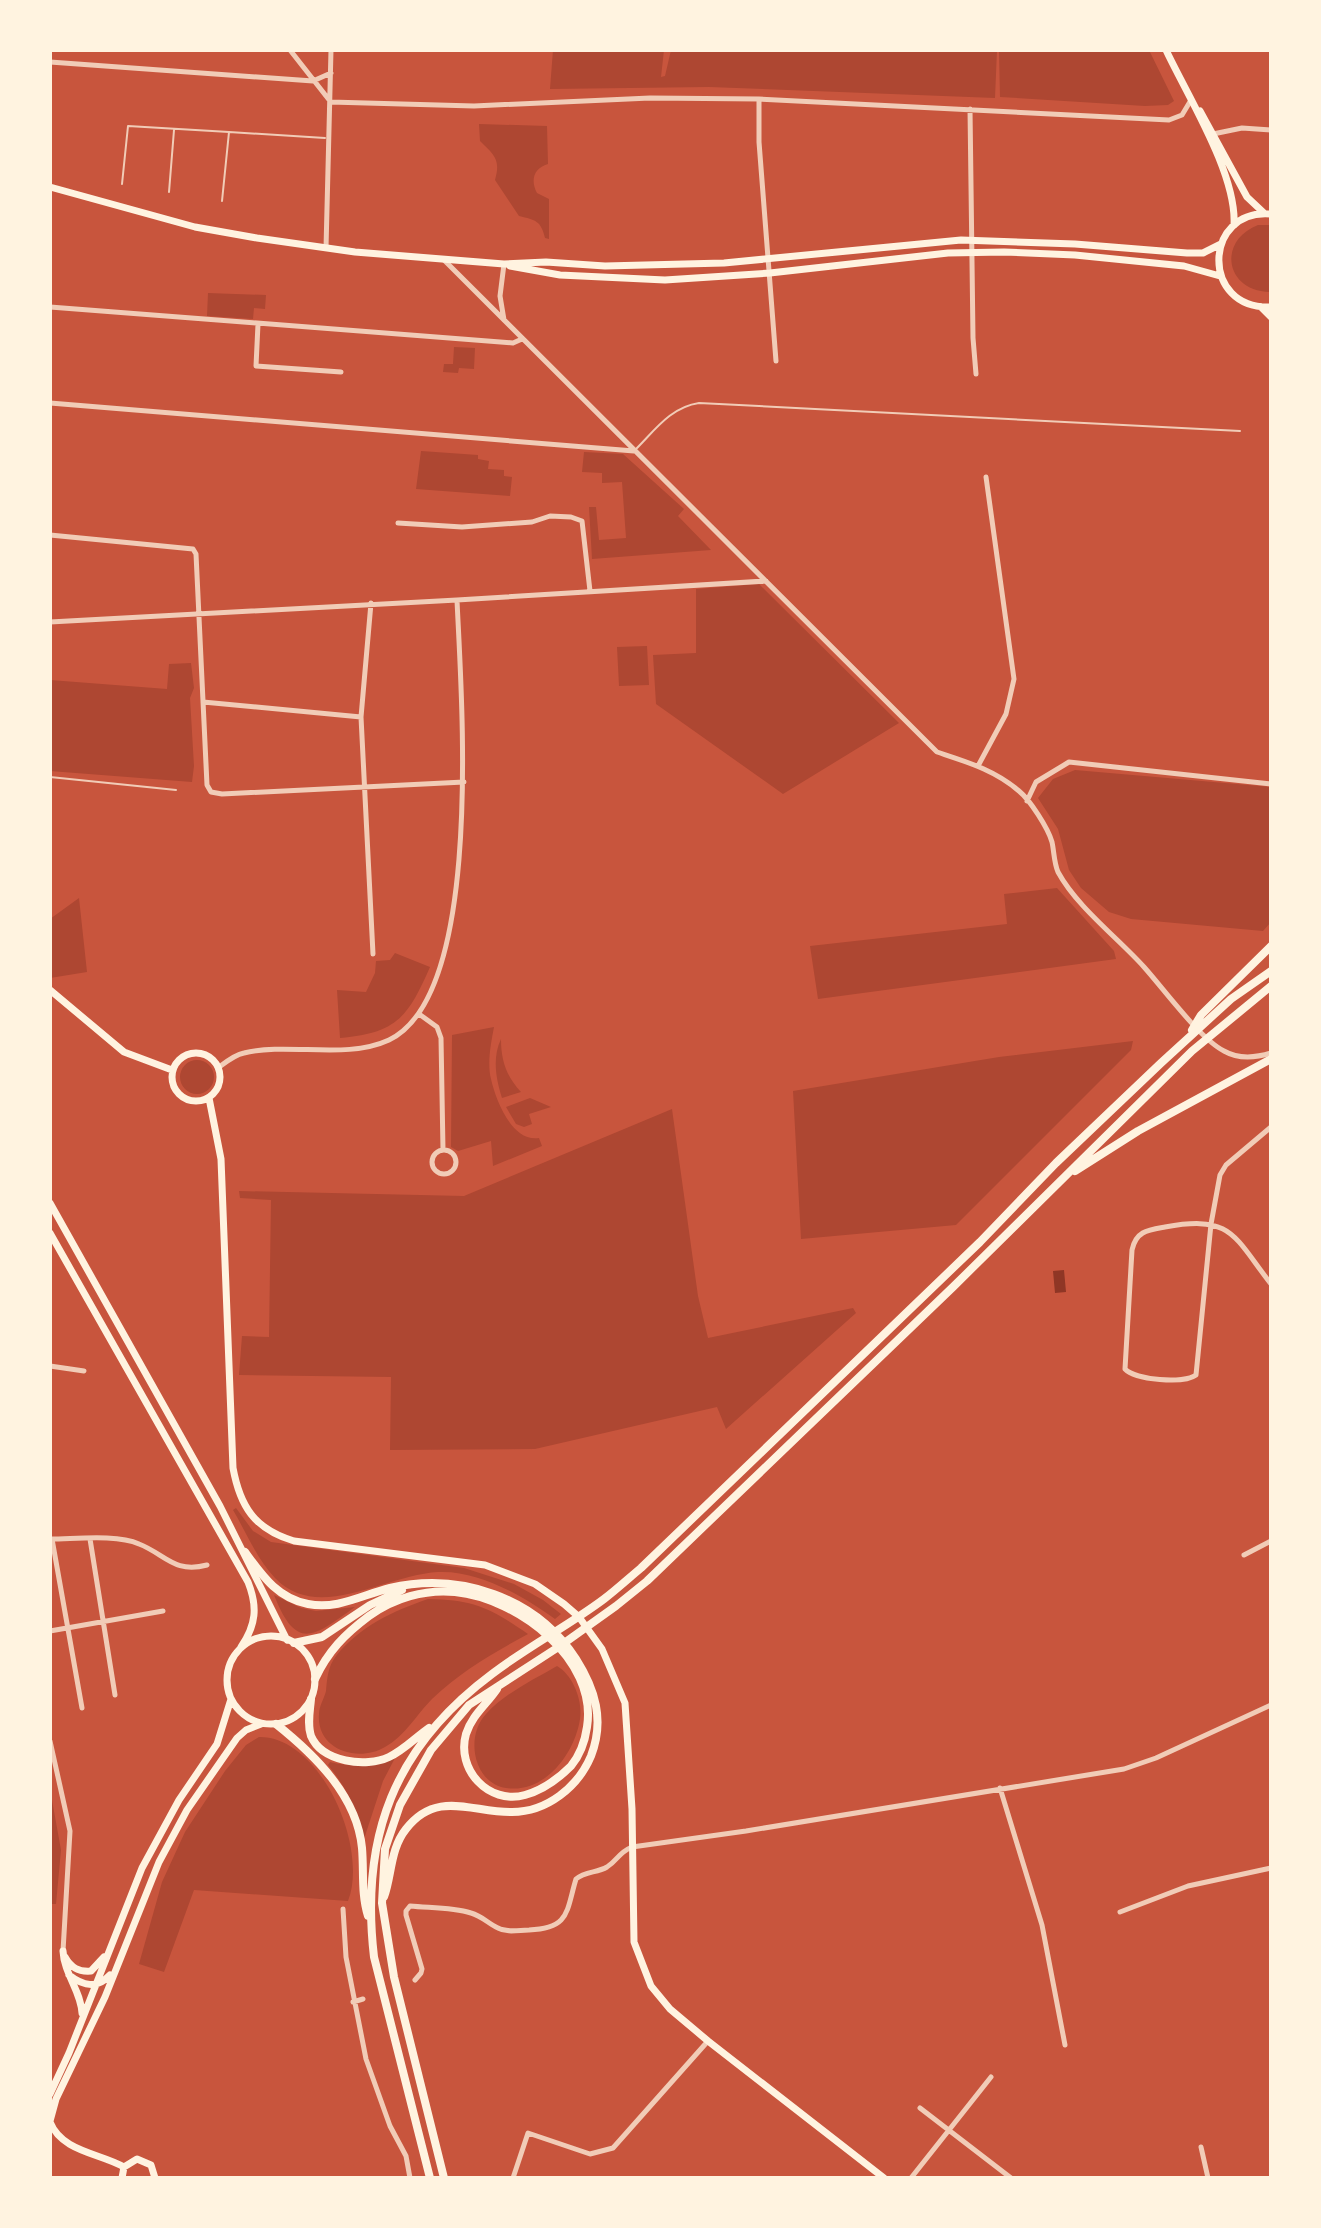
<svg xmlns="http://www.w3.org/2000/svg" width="1321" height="2228" font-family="'Titillium Web',sans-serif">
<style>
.green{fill:#ae4732}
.water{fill:#8f3625}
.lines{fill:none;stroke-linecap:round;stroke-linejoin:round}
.service{stroke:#f1ccb7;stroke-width:2}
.minor{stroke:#f1ccb7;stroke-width:5}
.secondary{stroke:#fff3e0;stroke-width:7}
.trunk{stroke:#fff3e0;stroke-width:8}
</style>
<rect width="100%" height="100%" fill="#c8553d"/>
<!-- green -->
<path class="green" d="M553 50H664L661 77 665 76 671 50H997L995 98 709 87 550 89Z
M999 50H1149L1174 101 1168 105 1145 106 1000 97Z
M479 124 547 126 548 164C534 168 530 180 537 193L549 199V239L545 238C541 221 536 220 519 216L495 180C501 159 494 155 480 141Z
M1258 225H1271L1270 292C1225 291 1217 241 1258 225Z
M208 293 266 295 265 309 254 308 253 319 207 316Z
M454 347 475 348 474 369 459 368 458 373 443 372 444 364H453Z
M421 451 478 455V459L489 461 488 469 504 470V476L512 477 510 496 416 489Z
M584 452 623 454 684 509 678 516 711 550 592 559 589 507H596L599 540 626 538 622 482 602 483V473L582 472Z
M759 584 899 723 783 794 656 704 653 655 696 653V589Z
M647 646 649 685 619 686 617 647Z
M191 663 194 688 190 698 194 766 192 782 50 771V680L167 689 169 664Z
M1075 770 1271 787V922L1263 931 1131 919 1109 912 1081 888 1069 870 1058 829 1038 798 1053 779Z
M1057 888 1114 951 1116 959 818 999 810 946 1007 924 1004 894Z
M79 898 87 972 50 978V919Z
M395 953 430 967C408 1017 397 1033 340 1038L337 990 366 992 375 973 376 961 390 960Z
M494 1027C491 1043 487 1063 491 1079 496 1101 512 1142 539 1138L542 1146 493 1166 491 1141 458 1151 451 1147 452 1035Z
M501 1039C501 1060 506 1076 521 1092L502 1098C496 1079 492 1058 501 1039Z
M1133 1041 1131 1050 956 1225 801 1239 793 1091 999 1057Z
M180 1077a17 17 0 1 1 34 0a17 17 0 1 1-34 0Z
M530 1098 551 1107 529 1114 532 1124 524 1127 516 1124 506 1107Z
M672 1109 698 1296 708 1338 853 1308 856 1313 726 1429 717 1407 535 1449 390 1450 391 1377 239 1375 242 1336 269 1337 271 1200 240 1198 239 1191 464 1196Z
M236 1508 253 1531 271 1542 464 1568 514 1584 543 1600 561 1614 555 1619C523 1596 479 1570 438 1572 385 1575 318 1623 275 1578 257 1559 246 1532 233 1510Z
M274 1595 301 1608 316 1611 355 1607C314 1636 297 1653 274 1595Z
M428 1599C475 1600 490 1608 528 1634 493 1653 461 1671 432 1699 417 1714 405 1736 385 1747 358 1763 316 1750 319 1714 319 1706 324 1699 326 1691 327 1679 328 1666 336 1656 360 1626 393 1611 428 1599Z
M557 1666C573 1675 583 1701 580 1719 575 1753 545 1794 506 1788 473 1783 465 1736 486 1714 505 1693 533 1680 557 1666Z
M259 1737C321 1736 369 1848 348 1901L194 1890 164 1972 139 1964 162 1882 185 1832 225 1771 246 1745Z
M396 1756 383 1781 364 1839C357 1811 347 1788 328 1765L330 1762C355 1768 373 1765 396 1756Z
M50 1789 61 1850 56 1904H50Z"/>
<!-- water -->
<path class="water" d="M1064 1270 1066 1292 1055 1293 1053 1271Z"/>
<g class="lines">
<!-- service -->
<path class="service" d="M229 132 325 138
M122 184 128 126 229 132 222 201
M169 192 174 130
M636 449C655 430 671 407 699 403L1240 431
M50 777 176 790"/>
<!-- minor -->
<path class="minor" d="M290 50 330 101
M50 62 313 81 331 73
M759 99V142L776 361
M330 102 474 106 650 98 759 99 1169 120 1182 115 1191 100
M970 109 973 338 976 374
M1213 134 1242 128 1271 130
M326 248 331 50
M444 260 937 752C967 762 995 770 1019 791 1030 800 1048 828 1052 842 1054 851 1054 863 1058 872 1077 907 1118 938 1144 967 1163 988 1200 1039 1224 1051 1238 1059 1255 1058 1271 1053
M50 307 513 343 522 339
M504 320 500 296 504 264
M258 324 256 366 341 372
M50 403 634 451
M398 523 462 527 532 522 550 516 571 517 582 521 590 591
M50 535 193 549 196 554 207 785 211 792 222 794 464 782
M371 603 361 717 373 954
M50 622 457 600 766 581
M203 702 361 717
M978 766 1006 714 1014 679 986 477
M1027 801 1036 782 1069 762 1271 784
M419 1014 437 1027 441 1038 443 1150
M218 1068C226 1062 234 1055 244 1053 289 1042 346 1060 389 1040 485 994 461 693 457 600
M1271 1127 1226 1165 1220 1175 1211 1224 1196 1375C1184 1384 1135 1380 1125 1369L1132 1250C1136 1231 1148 1230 1165 1227 1232 1215 1233 1235 1271 1284
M432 1162a12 12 0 1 1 24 0a12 12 0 1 1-24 0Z
M50 1366 84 1371
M51 1539C75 1539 117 1534 139 1544 165 1554 174 1574 207 1565
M52 1539 82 1708
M90 1539 115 1695
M1244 1555 1271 1541
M50 1631 163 1611
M50 1741 70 1831 63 1951
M1000 1788 1042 1925 1065 2045
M343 1909 346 1957 366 2059 390 2126 406 2156 410 2178
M1120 1912 1188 1886 1271 1868
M415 1980 421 1973 422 1969 406 1915V1911L410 1906C430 1908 452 1907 471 1913 482 1916 489 1924 498 1928 507 1933 519 1930 529 1930 570 1928 566 1912 576 1879 585 1871 597 1873 607 1867 618 1860 618 1853 632 1847L746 1831 1124 1769 1156 1758 1271 1705
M353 2002 363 1999
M920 2108 1011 2178
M1201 2147 1208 2178
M513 2178 528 2133 590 2154 613 2148 708 2041
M911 2178 991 2077"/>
<!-- secondary -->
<path class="secondary" d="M1166 50C1188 97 1237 174 1234 225
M1200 111 1247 197 1264 213
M50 187 195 227 257 238 355 252 504 264 546 262 605 266 724 263 961 240 1075 244 1187 253H1203L1221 244
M1271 214C1203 208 1200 310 1271 307
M510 266 560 275 665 280 770 273 948 253 1004 252 1075 255 1184 266 1220 276
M1261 307 1271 317
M50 990 124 1052 172 1070
M172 1077a24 24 0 1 1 48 0a24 24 0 1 1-48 0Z
M209 1098 221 1159 233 1468C240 1506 254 1529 294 1541L485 1565 535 1584 564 1604 579 1617 602 1649 625 1703 632 1809 634 1942 651 1986 670 2009 708 2041 884 2178
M50 1203 220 1506 287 1640
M50 1233 248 1582C258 1607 256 1625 241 1647
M227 1680a44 44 0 1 1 88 0a44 44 0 1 1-88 0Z
M63 1951C64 1974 81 1991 82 2013
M65 1957C71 1968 79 1972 91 1971L104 1957
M69 1975C83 1986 97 1989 110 1975
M50 2094 69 2053 142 1868 179 1800 217 1744 231 1699
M50 2121 56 2099 105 1997 159 1862 187 1810 237 1738 246 1730 261 1724
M50 2122C62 2152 100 2153 124 2167
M122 2178 124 2167 137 2159 151 2165 155 2178"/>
<!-- trunk -->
<path class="trunk" d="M1192 1030 1201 1015 1271 946
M1075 1171 1138 1131 1271 1059
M245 1552C262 1575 277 1598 308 1604 337 1610 362 1595 390 1588 460 1572 536 1597 576 1659 595 1689 605 1720 591 1756 578 1787 547 1812 512 1812 473 1813 437 1789 406 1829 390 1849 392 1875 384 1897
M294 1643 322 1637 370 1605 402 1590
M315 1679C328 1651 345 1634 369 1616 394 1598 425 1589 455 1592 517 1598 598 1659 587 1727 585 1741 580 1755 571 1766 558 1779 543 1790 525 1795 488 1805 456 1769 466 1734 472 1715 487 1704 497 1689
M311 1699C310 1711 307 1724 311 1736 322 1762 366 1768 389 1757 404 1750 416 1737 429 1728
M276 1724C315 1755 357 1796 362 1848 364 1871 361 1894 368 1916
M430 2178 374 1957C360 1837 394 1747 492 1674 527 1647 568 1626 604 1599 617 1589 629 1578 641 1568L980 1242 1056 1163 1161 1063 1231 999 1271 971
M444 2178 394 1977 382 1903 385 1849 400 1805 431 1750 469 1705 560 1646 616 1606 647 1581 953 1287 1192 1051 1271 986"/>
</g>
<!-- border -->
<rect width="1321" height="2228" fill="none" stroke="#fff3e0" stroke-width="104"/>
</svg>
